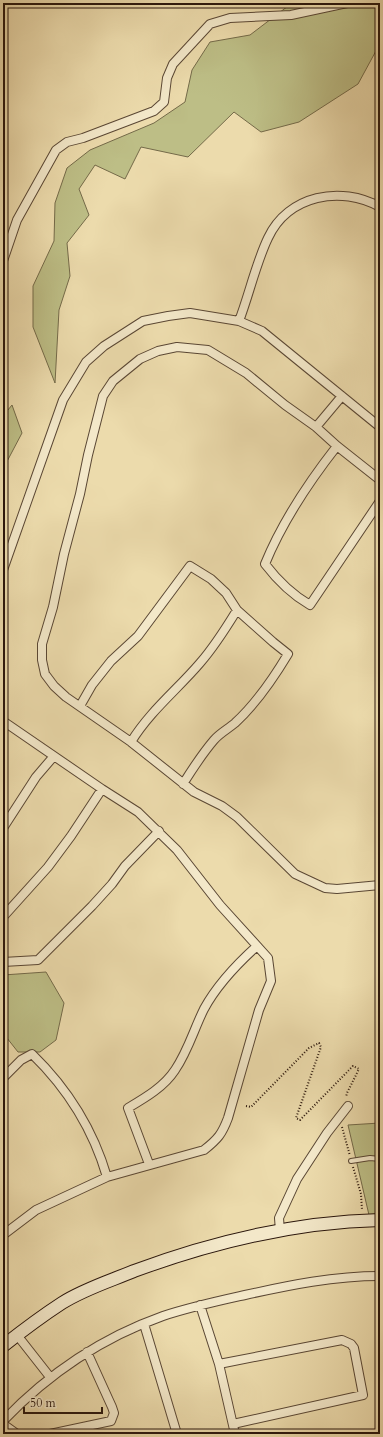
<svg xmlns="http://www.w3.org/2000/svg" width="383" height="1437" font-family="Cardo,serif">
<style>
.green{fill:#bdbe86;stroke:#746a49}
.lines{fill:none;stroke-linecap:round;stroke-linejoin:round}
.lane-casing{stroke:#5a4734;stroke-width:6}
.street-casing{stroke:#5a4734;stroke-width:10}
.secondary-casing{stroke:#2a160c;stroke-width:14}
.path{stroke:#2a160c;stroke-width:2;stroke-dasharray:1 2;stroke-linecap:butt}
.lane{stroke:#f3e8c9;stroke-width:4}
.street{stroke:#f3e8c9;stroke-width:8}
.secondary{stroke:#f3e8c9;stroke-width:12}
</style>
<rect width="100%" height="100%" fill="#ecdbac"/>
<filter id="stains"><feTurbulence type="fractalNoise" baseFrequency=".005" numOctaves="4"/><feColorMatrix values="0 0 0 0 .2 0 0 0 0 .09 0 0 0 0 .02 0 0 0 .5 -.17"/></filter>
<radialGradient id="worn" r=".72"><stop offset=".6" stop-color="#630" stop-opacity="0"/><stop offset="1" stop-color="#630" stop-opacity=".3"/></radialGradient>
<!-- green -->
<path class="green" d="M292 3H378L380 18 377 49 358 84 299 122 261 132 234 112 188 157 141 147 125 179 95 165 79 189 89 215 67 243 70 276 59 310 55 383 33 327V286L54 241 55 203 67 168 90 150 154 123 185 102 192 70 210 42 250 35Z
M12 405 22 433 3 469V416Z
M46 972 64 1003 56 1040 40 1052H18L3 1033V975Z
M380 1123V1216L369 1215 348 1125Z"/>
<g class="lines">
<defs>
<path id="lane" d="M351 1161 370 1158 380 1159"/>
<path id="street" d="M3 261 17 220 56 150 67 142 83 138 154 111 164 102 167 78 173 64 210 24 230 18 291 15 347 3
M239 321C249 295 256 263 268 238 288 195 341 185 380 207
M316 427 342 396
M337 446C308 483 283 520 265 564 278 581 291 594 310 605L380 501
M380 480 337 446 316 427 285 405 246 373 208 350 177 347 158 351 140 359 113 381 103 396 88 455 80 494 64 554 53 607 42 644V660L45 674 54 686 66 697 131 742 194 792 222 806 237 817 295 874 325 888 337 889 380 885
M3 570 63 400 86 362 104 346 143 321 168 316 190 313 239 321 262 331 380 427
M80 706 92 685 111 661 138 636 190 566 211 579 226 593 237 610 273 642 288 654C273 679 257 703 235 723 228 729 220 733 214 740 202 754 193 768 183 784
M3 721 102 789 138 812 177 850 220 905 268 958 271 981 259 1010 228 1118C222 1134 218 1139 204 1150L107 1177 36 1210 3 1235
M131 742C150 711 177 690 200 663 214 647 226 628 237 610
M3 828 36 777 54 756
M3 917 48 867 71 836 102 789
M3 962 38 960 92 906 112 884 125 866 159 831
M3 1078 21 1060 32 1054C68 1089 93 1129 107 1177
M149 1164 128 1108C145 1098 164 1087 175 1070 188 1051 194 1029 204 1009 217 985 237 964 257 946
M280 1231 279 1218 297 1179 327 1133 348 1106
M200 1305 219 1364 235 1434
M144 1324 177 1434
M17 1335 50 1377
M219 1364 342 1340 351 1344 354 1348 363 1395 233 1424
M3 1421C49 1373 101 1338 163 1316 190 1307 218 1301 245 1295 290 1285 334 1276 380 1276
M3 1424 17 1434
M50 1434 111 1421 114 1413 112 1407 87 1352"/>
<path id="secondary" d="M3 1346C22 1331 42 1316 62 1303 84 1289 110 1281 134 1271 212 1242 297 1222 380 1220"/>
</defs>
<!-- lane casing -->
<use href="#lane" class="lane-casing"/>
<!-- street casing -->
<use href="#street" class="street-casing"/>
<!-- secondary casing -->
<use href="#secondary" class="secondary-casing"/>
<!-- path -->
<path class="path" d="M246 1106 251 1107 309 1048 319 1043 321 1047 296 1118 300 1120 353 1066 359 1069 347 1093 346 1097
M342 1127 350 1156
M353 1167 361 1194 362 1210"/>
<!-- lane -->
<use href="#lane" class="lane"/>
<!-- street -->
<use href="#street" class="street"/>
<!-- secondary -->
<use href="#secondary" class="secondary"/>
</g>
<!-- margin -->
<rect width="383" height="1437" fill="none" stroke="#ecdbac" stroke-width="16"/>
<rect x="4" y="4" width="375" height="1429" fill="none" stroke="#2a160c" stroke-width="2"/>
<rect x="8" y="8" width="367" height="1421" fill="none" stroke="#2a160c"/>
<!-- scale -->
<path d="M24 1407v6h78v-6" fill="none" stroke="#2a160c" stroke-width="2"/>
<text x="30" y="1407" font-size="12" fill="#2a160c" stroke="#f3e8c9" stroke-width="3" paint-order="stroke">50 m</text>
<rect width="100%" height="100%" filter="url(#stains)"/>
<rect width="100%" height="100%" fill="url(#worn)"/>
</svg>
